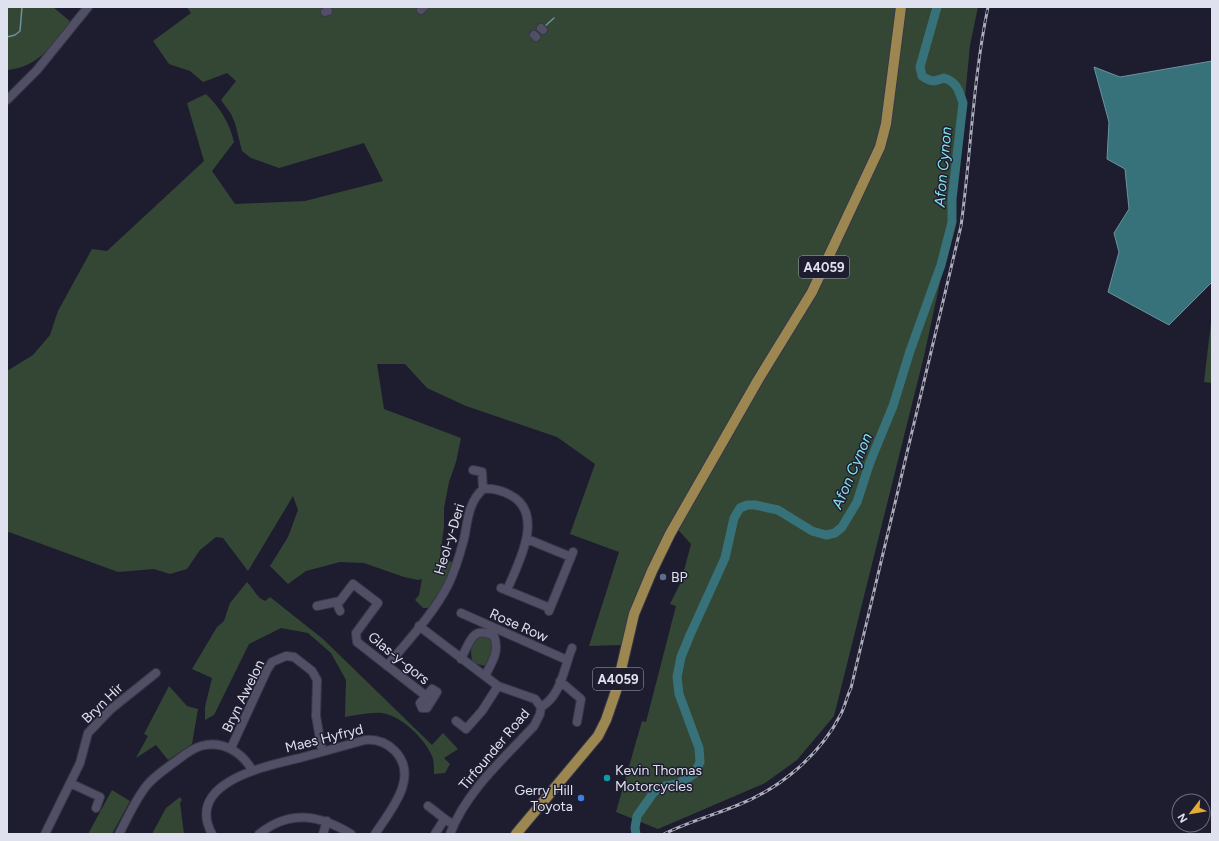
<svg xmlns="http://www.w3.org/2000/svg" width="1219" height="841" font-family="Figtree,sans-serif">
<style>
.green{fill:#344735}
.water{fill:#37717a;stroke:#6a939d}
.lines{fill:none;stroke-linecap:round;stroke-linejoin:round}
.stream{stroke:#6a939d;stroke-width:1.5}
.river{stroke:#37717a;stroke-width:9}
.minor-casing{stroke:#383747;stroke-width:10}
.major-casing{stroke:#383747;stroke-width:12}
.minor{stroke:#504f65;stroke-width:8}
.major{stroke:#9c8751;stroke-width:10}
.rail-casing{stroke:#abacba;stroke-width:3}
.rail{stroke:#1e1d30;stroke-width:1.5;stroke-dasharray:4.5;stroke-linecap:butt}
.service-dot{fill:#5c6f8a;stroke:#1e1d30;stroke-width:1.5}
.culture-dot{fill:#0f9aa8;stroke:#1e1d30;stroke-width:1.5}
.shop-dot{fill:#3f7fe0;stroke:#1e1d30;stroke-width:1.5}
.labels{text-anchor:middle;stroke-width:3;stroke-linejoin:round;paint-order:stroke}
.shield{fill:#1e1d30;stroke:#a6a6b5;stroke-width:1}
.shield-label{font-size:13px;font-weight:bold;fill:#e0e1ee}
.street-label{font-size:14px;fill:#e0e1ee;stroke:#1e1d30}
.poi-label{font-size:14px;fill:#e0e1ee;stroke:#1e1d30;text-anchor:start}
.water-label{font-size:15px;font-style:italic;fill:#84e3f2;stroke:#1e1d30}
</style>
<rect width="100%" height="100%" fill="#1e1d30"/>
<!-- green -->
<path class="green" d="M7 7H53L71 22C52 45 39 67 7 70Z
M187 7H978L970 45 953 223 924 356 834 716 797 760 765 783 658 829 616 812 642 721 646 722 676 606 670 604 681 582 691 544 672 523 636 596 621 645 589 646 619 552 570 534 595 464 557 437 466 406 427 388 405 364H377L384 409 461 438 456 462 449 482 444 508V526L440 557 454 563 445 585 428 608H423L415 600 419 595 422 579 418 580 404 577 364 563 340 562 306 571 288 584 270 566 288 537 298 510 293 496 248 571 223 538 216 537 200 550 187 569 170 574 154 569 118 572 9 532 7 534V371L33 355 50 335 58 311 92 249 107 251 204 161 187 103 206 94C221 109 229 122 234 142L212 171 235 204 305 201 383 181 364 143 279 168 251 158 242 151 235 123 231 114 221 100 236 81 227 73 203 82 190 71 169 64 153 41 191 13Z
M1212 314V383L1204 382Z
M247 582C254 589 256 597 265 601L270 597 323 639 432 745 443 733 458 749 444 758 450 764 445 773 434 774C434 768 434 761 432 756 424 738 402 716 382 713 369 712 358 715 345 717L346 680 331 653 308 633 281 628 249 644 214 715 205 720V707L212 678 192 669 217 627 224 621 230 603Z
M481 635 492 639 494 643 489 661 485 666 473 663C469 652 471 641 481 635Z
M169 686 187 706 198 709 192 744 168 760 156 745 136 758 148 736 144 734Z
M112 790 130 801 112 834H88Z
M180 797 182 800 180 803 184 834H152L166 808Z"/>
<!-- water -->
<path class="water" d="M1212 61V282L1169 325 1108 292 1119 252 1114 233 1129 209 1125 169 1107 159 1109 122 1094 67 1120 77Z"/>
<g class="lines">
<!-- stream -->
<path class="stream" d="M544 27 554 18
M7 37 15 35 20 31 22 7"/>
<!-- river -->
<path class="river" d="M636 834 635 828 637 816 654 792 665 786 677 784 688 778 695 773 700 762 699 748 679 694 677 677 681 657 690 635 725 558 734 518 740 508 747 505H755L778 510 812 531 826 535 835 533 842 527 857 502 870 462 893 406 910 351 941 265 952 222V199L963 103C959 91 957 82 944 78 934 82 931 82 922 76L920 67 937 7"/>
<defs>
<path id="minor" d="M421 10 424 7
M325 12 328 11
M541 28 543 30
M534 35 536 37
M7 100 37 70 88 7
M473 470 482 472 483 489
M527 539 571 557
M501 588 550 608
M336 602 340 611
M317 606 340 601 353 584 378 603 356 633 357 642 426 696
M549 611 573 552
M461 613 567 660
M419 626 498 686 535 699 541 707
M461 659C470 642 472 625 494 636 500 651 492 662 485 676
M387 666C407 642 434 613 448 585 455 571 460 554 464 539 468 520 468 503 483 489 494 488 501 490 510 495 546 513 518 564 507 590
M560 681 581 699 577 722
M432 689 437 692 427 708H422L420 703Z
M456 721 466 729 482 711 498 686
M231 748 267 670 272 662 286 656 294 657 312 671 317 680 316 716 322 751
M70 783 100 797 96 808
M428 806C437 812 444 820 453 824
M45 834 80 763 88 733 111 709 156 673
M119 834C128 817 136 798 148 784 155 776 164 770 172 764 181 758 190 749 201 746 222 740 242 752 252 770
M212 834C184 782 267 766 300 758 321 752 343 746 365 740 377 739 386 742 395 751 420 777 390 811 375 834
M259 834C290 809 320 815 351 834
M323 834 327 821
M435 834 442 823 445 820
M450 834C466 792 503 759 534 726L540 714 541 707C561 696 564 668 572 648"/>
<path id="major" d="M516 834 598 736 606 720 616 691 634 614 652 571 670 534 758 380 812 292 880 147 886 124 901 7"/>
</defs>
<!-- minor casing -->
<use href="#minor" class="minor-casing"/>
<!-- major casing -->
<use href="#major" class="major-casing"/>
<!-- minor -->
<use href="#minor" class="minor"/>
<!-- major -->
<use href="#major" class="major"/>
<defs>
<path id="rail" d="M664 834C688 822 714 815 738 805 781 788 820 755 841 714 845 706 847 696 851 688L961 226C971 153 973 79 988 7"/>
</defs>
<!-- rail casing -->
<use href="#rail" class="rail-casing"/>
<!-- rail -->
<use href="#rail" class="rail"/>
</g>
<!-- markers -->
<circle class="service-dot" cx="663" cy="577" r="4"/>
<circle class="culture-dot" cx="607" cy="778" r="4"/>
<circle class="shop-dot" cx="581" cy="798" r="4"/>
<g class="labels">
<!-- shield labels -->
<g class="shield">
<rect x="799" y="256" width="50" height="22" rx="3"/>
<rect x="593" y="668" width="50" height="22" rx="3"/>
</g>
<g class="shield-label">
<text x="824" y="272">A4059</text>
<text x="618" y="684">A4059</text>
</g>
<!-- street labels -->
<g class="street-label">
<text transform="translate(449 539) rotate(-73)" y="5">Heol-y-Deri</text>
<text transform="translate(519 625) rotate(24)" y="5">Rose Row</text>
<text transform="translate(399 658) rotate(39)" y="5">Glas-y-gors</text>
<text transform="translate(243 696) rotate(-64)" y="5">Bryn Awelon</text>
<text transform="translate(102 703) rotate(-44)" y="5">Bryn Hir</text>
<text transform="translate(324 738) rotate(-14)" y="5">Maes Hyfryd</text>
<text transform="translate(494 749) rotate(-50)" y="5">Tirfounder Road</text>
</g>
<!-- poi labels -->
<g class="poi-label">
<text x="671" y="582">BP</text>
<text x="615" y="775">Kevin Thomas<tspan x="615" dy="16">Motorcycles</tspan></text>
<text x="573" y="795" text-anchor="end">Gerry Hill<tspan x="573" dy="16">Toyota</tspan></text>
</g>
<!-- water labels -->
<g class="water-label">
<text transform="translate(943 167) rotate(-85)" y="5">Afon Cynon</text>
<text transform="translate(852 471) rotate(-67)" y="5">Afon Cynon</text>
</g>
</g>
<!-- border -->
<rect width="1219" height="841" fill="none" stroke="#e0e1ee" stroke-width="16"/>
<!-- north arrow -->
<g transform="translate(1191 813) rotate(239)"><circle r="19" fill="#1e1d30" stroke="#6c6b7c"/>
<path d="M0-3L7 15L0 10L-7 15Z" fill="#e4ad35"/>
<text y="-6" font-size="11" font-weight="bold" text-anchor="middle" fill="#e0e1ee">N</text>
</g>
</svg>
